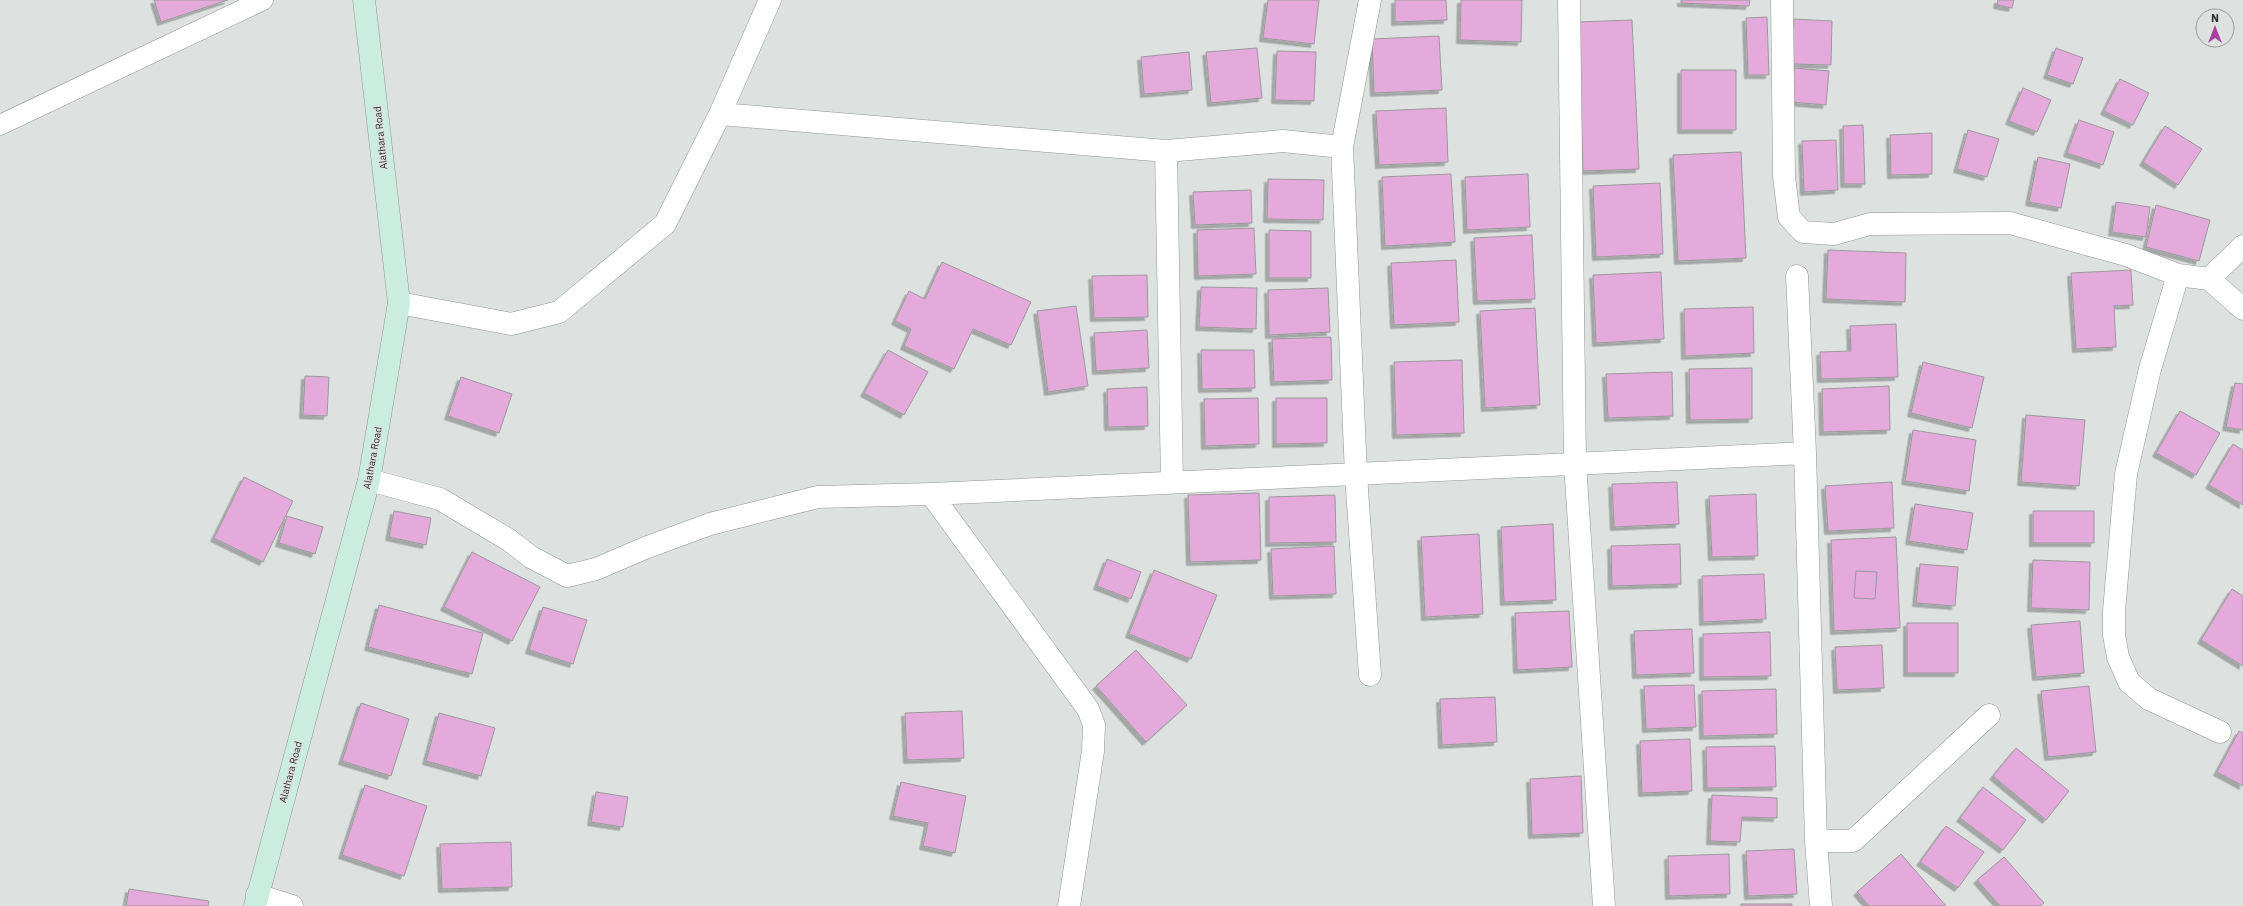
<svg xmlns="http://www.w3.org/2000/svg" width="2243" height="906" font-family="'IBM Plex Sans',sans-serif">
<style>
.building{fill:#e3aadb;stroke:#9c999c;filter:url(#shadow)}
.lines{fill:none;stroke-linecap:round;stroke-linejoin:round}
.lane-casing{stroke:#909492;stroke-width:21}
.street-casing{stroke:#909492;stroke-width:23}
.secondary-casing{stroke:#909492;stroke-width:23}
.lane{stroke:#fff;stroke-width:20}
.street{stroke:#fff;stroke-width:22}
.secondary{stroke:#caede0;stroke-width:22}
.labels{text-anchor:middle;stroke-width:3;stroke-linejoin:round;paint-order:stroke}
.street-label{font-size:10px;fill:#2a2b2b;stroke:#dde2e0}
</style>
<defs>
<filter id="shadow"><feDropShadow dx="-3.5" dy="3.5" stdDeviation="0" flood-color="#0004"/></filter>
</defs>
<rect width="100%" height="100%" fill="#dde2e0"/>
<!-- building -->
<path class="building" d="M154 0H228L161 22Z
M1268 0H1319L1314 44 1263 38Z
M1395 0H1446L1447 20 1395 22Z
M1461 0H1522L1521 42 1460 40Z
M1681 0H1750L1749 6 1681 3Z
M1998 0H2014L2012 8 1997 5Z
M1767 17 1769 75H1748L1746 18Z
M1794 19 1832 21 1831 65 1792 64Z
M1632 20 1639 169 1583 171 1577 22Z
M1439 36 1442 90 1374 93 1372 39Z
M1257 48 1262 98 1211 103 1206 52Z
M2056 48 2083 58 2073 84 2047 75Z
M1277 51 1316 52 1314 101 1275 100Z
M1189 52 1192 90 1144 94 1141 57Z
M1794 68 1829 71 1826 105 1791 102Z
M1681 70H1736V130H1681Z
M2120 79 2149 93 2133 125 2104 111Z
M2023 88 2051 100 2037 132 2009 121Z
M1446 108 1448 162 1379 165 1376 111Z
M2079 120 2114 132 2103 165 2067 153Z
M1863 125 1865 184H1844L1843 126Z
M2165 126 2202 149 2178 185 2143 162Z
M1968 130 1999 139 1987 177 1957 169Z
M1932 133V174L1891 175 1890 135Z
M1836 140 1838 190 1804 192 1802 141Z
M1741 152 1746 258 1678 261 1673 155Z
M2038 157 2070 164 2061 208 2029 202Z
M1451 174 1455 242 1385 246 1382 177Z
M1528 174 1530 227 1467 230 1465 177Z
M1268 179 1324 180 1323 220 1267 219Z
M1660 183 1663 254 1596 257 1593 186Z
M1251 190 1252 223 1195 225 1193 192Z
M2116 202 2150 207 2146 237 2112 232Z
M2156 205 2210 220 2199 261 2146 247Z
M1254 228 1256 274 1198 276 1197 230Z
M1269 230 1311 231V278H1269Z
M1532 235 1535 299 1477 301 1474 238Z
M1828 250 1906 253 1905 302 1826 299Z
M1456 260 1459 322 1394 325 1391 263Z
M942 262 1031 302 1011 345 973 329 954 369 904 346 911 329 895 321 909 291 925 299Z
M2131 270 2133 305 2114 306 2116 347 2076 349 2071 273Z
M1661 272 1664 339 1596 343 1593 275Z
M1147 275 1148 317 1094 318 1092 276Z
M1201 287 1257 288 1256 329 1199 327Z
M1328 288 1330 332 1269 335 1268 290Z
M1076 306 1088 386 1048 392 1037 311Z
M1753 307 1754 353 1685 356 1684 309Z
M1535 308 1540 405 1485 408 1480 311Z
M1896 324 1898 377 1821 379 1820 352 1851 351 1850 326Z
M1147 330 1149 368 1096 371 1094 333Z
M1331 337 1332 380 1274 382 1272 339Z
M888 350 928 372 904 415 864 393Z
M1201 350H1254L1255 388 1202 389Z
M1462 360 1464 433 1396 435 1394 362Z
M1923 362 1984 377 1972 428 1911 413Z
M1752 368V419L1690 420 1689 369Z
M1672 372 1673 416 1608 418 1606 374Z
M305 376 329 377 327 416 303 415Z
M461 377 512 394 499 433 448 416Z
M2235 383 2243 384V430L2226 427Z
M1889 386 1890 430 1823 432 1822 389Z
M1147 387 1148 426 1108 427 1107 389Z
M1258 398 1259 444 1205 446 1204 399Z
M1276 398H1327V443L1276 444Z
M2180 411 2220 433 2196 475 2156 453Z
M2026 415 2085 420 2079 486 2021 482Z
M1913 430 1976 440 1969 491 1905 481Z
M2233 444 2243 450V505L2209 485Z
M244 477 293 501 263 562 214 538Z
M1677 482 1679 524 1614 527 1612 484Z
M1892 482 1894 528 1828 531 1825 486Z
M1259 493 1261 560 1190 562 1188 495Z
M1756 494 1758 556 1712 557 1709 496Z
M1335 495 1336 542 1269 543V497Z
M1915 504 1973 513 1967 550 1909 541Z
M394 511 431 518 426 545 389 537Z
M2033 511H2094V543H2033Z
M287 516 323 527 315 554 279 543Z
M1553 524 1556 600 1504 602 1501 527Z
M1479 534 1483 614 1425 617 1421 537Z
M1896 537 1900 628 1834 631 1831 540Z
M1680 544 1681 584 1612 586 1611 546Z
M1334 546 1336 594 1273 596 1271 549Z
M472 552 540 587 512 641 444 607Z
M1107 559 1141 572 1131 599 1097 586Z
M2033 560 2090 562 2089 610 2031 608Z
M1920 564 1958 567 1955 606 1916 603Z
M1154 570 1217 595 1191 659 1129 634Z
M1856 571 1877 572 1875 599 1854 598Z
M1764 574 1766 619 1703 622 1702 576Z
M2232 589 2243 596V666L2201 640Z
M379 605 483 633 472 674 368 647Z
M543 607 587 620 573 664 529 650Z
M1569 611 1572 667 1517 670 1515 613Z
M2080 621 2084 673 2036 677 2031 625Z
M1907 623H1958V673H1907Z
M1692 629 1694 673 1636 675 1634 631Z
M1770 632 1771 676 1703 677V634Z
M1882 645 1884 688 1837 690 1835 647Z
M1136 650 1187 705 1146 742 1096 686Z
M1694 685 1696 727 1646 729 1644 686Z
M2089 686 2096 752 2048 757 2041 691Z
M1776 689 1777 734 1703 736 1702 691Z
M1495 697 1497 742 1442 745 1440 699Z
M361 703 409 719 391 776 342 761Z
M962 711 964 758 907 760 905 713Z
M439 713 495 728 481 776 426 761Z
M2239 731 2243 733V786L2217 772Z
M1690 739 1692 791 1642 793 1640 741Z
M1775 746 1776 787 1707 788 1706 747Z
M2016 748 2069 791 2046 820 1993 776Z
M1581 776 1583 833 1532 835 1530 779Z
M901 782 966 796 955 853 923 846 928 823 893 816Z
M365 785 427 806 404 876 342 855Z
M1983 787 2026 820 2003 850 1960 818Z
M596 792 628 797 623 827 591 822Z
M1712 795 1777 798V818L1742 817 1740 842 1710 841Z
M1946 826 1984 852 1958 888 1920 862Z
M511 842 512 887 442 889 440 844Z
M1794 849 1797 894 1748 896 1746 851Z
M1729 854 1730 894 1669 896 1668 856Z
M1901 854 1946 906H1869L1857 892Z
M2004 857 2044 903 2040 906H2000L1977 880Z
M129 889 209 901 208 906H126Z
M1741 904H1792V906H1741Z"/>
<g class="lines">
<defs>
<path id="lane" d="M0 125 263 0"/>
<path id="street" d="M1370 0 1342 147 1356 475 1370 675
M1569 0 1575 463 1604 906
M1782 0 1784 176 1789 217 1803 232 1834 234 1870 224 2010 223 2126 255 2178 275 2209 279 2243 309
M720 114 1166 151
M2178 275 2150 369 2126 474 2114 611V635L2118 657 2129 682 2149 699 2220 732
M1797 276 1805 453 1816 841
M2209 279 2243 246
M399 303 511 324 559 312 665 224 720 114 770 0
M369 480 440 499 509 540 531 557 567 576 596 569 645 548 710 524 818 497 931 494 1805 453
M1172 482 1166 151 1283 141 1342 147
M931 494 1088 709 1094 725 1093 751 1069 906
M257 895 292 906
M1821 906 1816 841H1853L1989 715"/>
<path id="secondary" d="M255 906 369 480 399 303 364 0"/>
</defs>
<!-- lane casing -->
<use href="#lane" class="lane-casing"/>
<!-- street casing -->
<use href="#street" class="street-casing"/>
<!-- secondary casing -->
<use href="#secondary" class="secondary-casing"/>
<!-- lane -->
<use href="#lane" class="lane"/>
<!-- street -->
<use href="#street" class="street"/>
<!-- secondary -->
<use href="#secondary" class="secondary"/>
</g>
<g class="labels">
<!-- street labels -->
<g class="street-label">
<text transform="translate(380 138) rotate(-96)" y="4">Alathara Road</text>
<text transform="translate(372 458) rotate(-79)" y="4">Alathara Road</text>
<text transform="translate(290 772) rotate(-75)" y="4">Alathara Road</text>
</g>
</g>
<!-- north arrow -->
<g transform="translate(2215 28)"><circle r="19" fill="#dde2e0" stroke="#959998"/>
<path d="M0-3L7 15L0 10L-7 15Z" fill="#a93fa0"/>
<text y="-6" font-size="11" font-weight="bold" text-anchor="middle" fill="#2a2b2b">N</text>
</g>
</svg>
